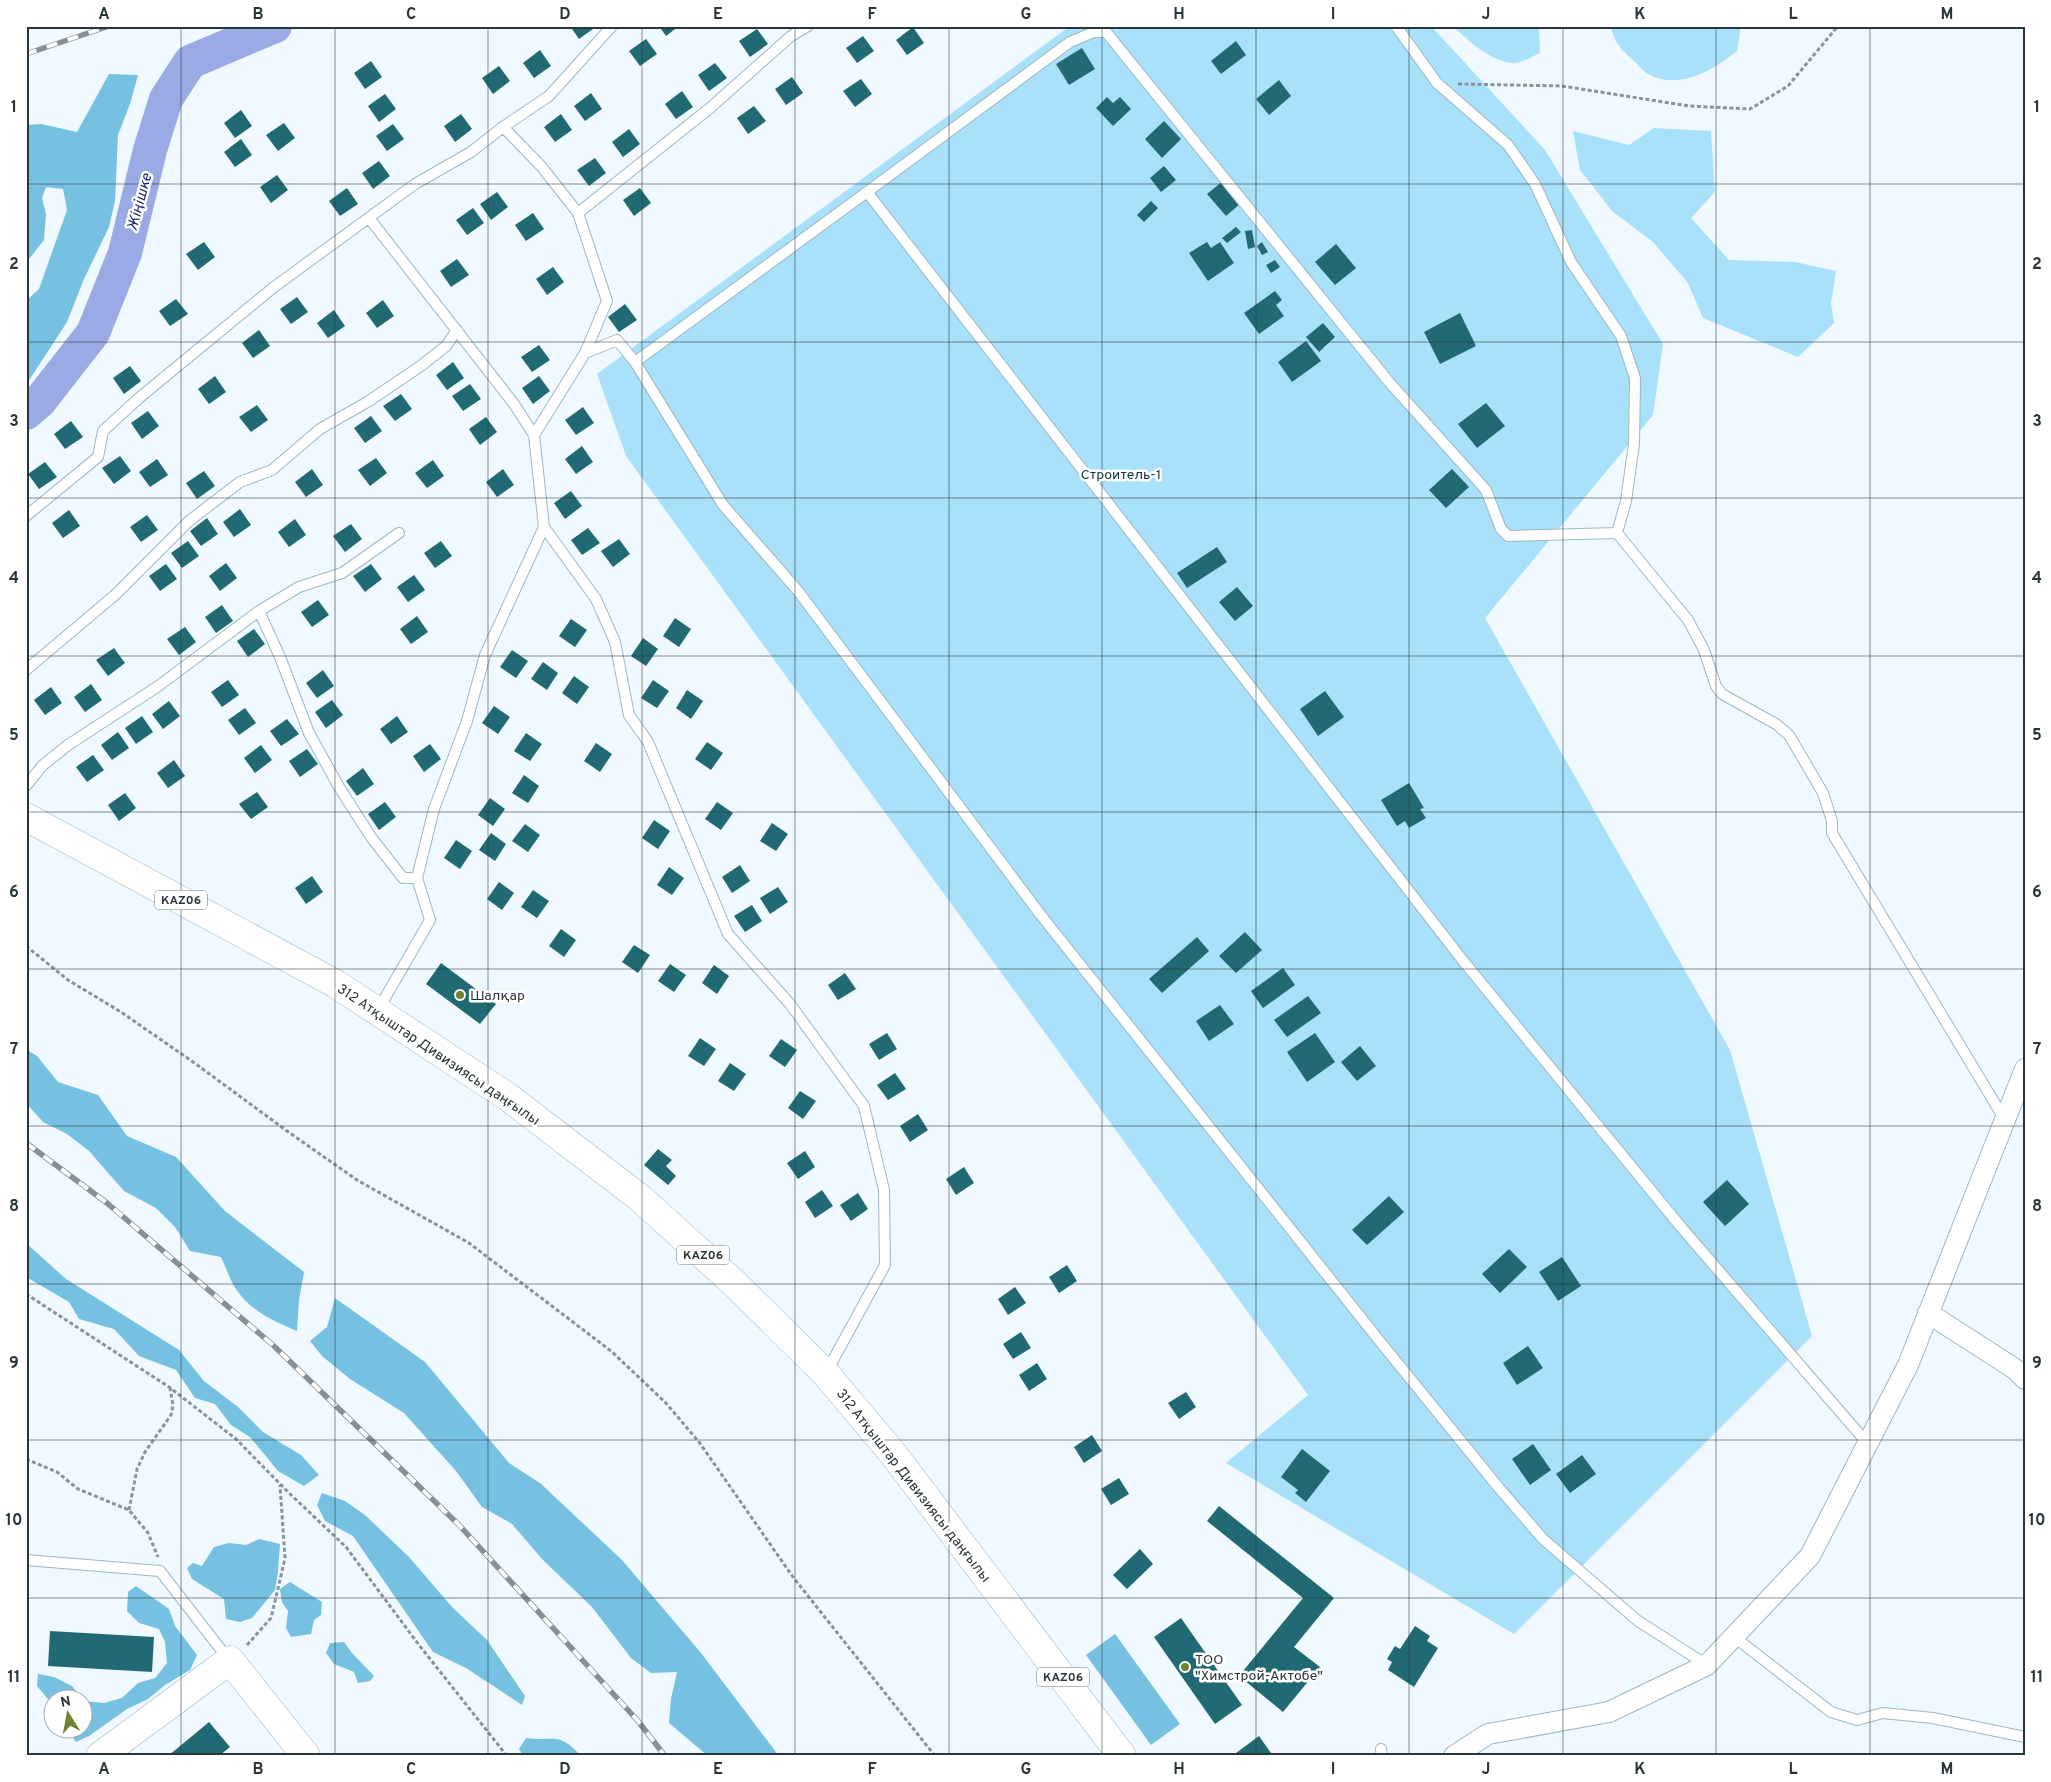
<svg xmlns="http://www.w3.org/2000/svg" width="2051" height="1782" font-family="Overpass,sans-serif">
<style>
.green{fill:#a9e0fa}
.forest{fill:#76c1e2}
.lines{fill:none;stroke-linecap:round;stroke-linejoin:round}
.river{stroke:#99aae5;stroke-width:34}
.building{fill:#226a73}
.lane-casing{stroke:#9eb7c4;stroke-width:12}
.street-casing{stroke:#9eb7c4;stroke-width:22}
.secondary-casing{stroke:#9eb7c4;stroke-width:29}
.highway-casing{stroke:#9eb7c4;stroke-width:29}
.path{stroke:#899499;stroke-width:3;stroke-dasharray:4 2.5;stroke-linecap:butt}
.lane{stroke:#fff;stroke-width:10}
.street{stroke:#fff;stroke-width:20}
.secondary{stroke:#fff;stroke-width:28}
.highway{stroke:#fff;stroke-width:28}
.rail-casing{stroke:#869095;stroke-width:5.5}
.rail{stroke:#fff;stroke-width:4;stroke-dasharray:11;stroke-linecap:butt}
.grid{fill:none;stroke:#2a3539;stroke-width:1;stroke-opacity:0.55}
.poi-dot{fill:#728332;stroke:#fff;stroke-width:2}
.labels{text-anchor:middle;stroke-width:5;stroke-linejoin:round;paint-order:stroke}
.shield{fill:#fff;stroke:#6a7274;stroke-width:1}
.shield-label{font-size:12px;font-weight:bold;fill:#2a3539}
.park-label{font-size:14px;fill:#113442;stroke:#fff}
.poi-label{font-size:14px;fill:#2a3539;stroke:#fff;text-anchor:start}
.street-label{font-size:14px;fill:#2a3539;stroke:#fff}
.water-label{font-size:15px;font-style:italic;fill:#212a6f;stroke:#fff}
.neatline{fill:none;stroke:#2a3539;stroke-width:2}
.grid-label{font-size:16px;text-anchor:middle;font-weight:bold;fill:#2a3539}
</style>
<rect width="100%" height="100%" fill="#eff9ff"/>
<!-- green -->
<path class="green" d="M1070 26H1431L1545 150 1663 344 1653 415 1485 618 1730 1050 1812 1336 1514 1634 1226 1463 1308 1395 626 456 597 374Z
M1453 26H1539L1540 53C1533 56 1522 63 1514 63 1493 63 1468 41 1453 26Z
M1610 26H1741L1737 51C1713 70 1679 91 1648 74 1643 71 1638 65 1634 61 1619 47 1617 46 1610 26Z
M1654 128 1711 131 1715 192 1691 218 1729 260 1795 262 1836 271 1831 304 1834 323 1798 357 1703 318 1688 283 1653 242 1612 211 1580 170 1573 131 1629 145Z"/>
<!-- forest -->
<path class="forest" d="M109 74 138 75 130 104 118 135 115 201 109 227 84 279 67 322 26 385V301L39 289 67 210 63 189 46 187 42 198 46 214 44 240 26 263V125L41 124 77 132Z
M26 1049 37 1056 58 1082 98 1095 127 1136 176 1157 225 1211 304 1272 299 1300 297 1331C275 1322 250 1311 236 1289 230 1280 226 1268 221 1257L190 1251 175 1227 156 1208 124 1191 89 1151 67 1134 43 1122 26 1103Z
M26 1243 66 1279 179 1350 204 1381 238 1407 263 1432 301 1455 319 1475 304 1486 278 1471 250 1437 231 1425 215 1404 195 1398 176 1370 139 1356 114 1329 79 1319 69 1302 26 1277Z
M335 1298 425 1362 509 1463 540 1483 622 1560 701 1653 779 1756H708L669 1723 671 1699 677 1672 651 1673 631 1658 592 1607 542 1559 512 1524 482 1507 456 1471 404 1413 350 1379 322 1356 310 1341 327 1327Z
M322 1493 345 1501 365 1515 409 1557 452 1607 487 1640 525 1696 522 1705 466 1668 433 1652 353 1536 325 1521 317 1505Z
M259 1539 280 1544 278 1572 275 1590 252 1618 240 1622 226 1619 224 1599 192 1579 187 1568 193 1563 202 1566 214 1547 229 1543 246 1545Z
M290 1582 322 1602 321 1615 314 1620 311 1634 291 1637 286 1628 288 1611 282 1602 280 1589Z
M136 1586 169 1609 175 1626 197 1655 190 1670 165 1685 148 1699 127 1709 89 1736 76 1742 67 1730H82V1700H52V1704L37 1686 38 1674 54 1677 72 1686 84 1701 104 1703 122 1698 138 1683 155 1678 167 1663 165 1642 159 1629 139 1623 127 1611 128 1592Z
M1115 1634 1180 1724 1151 1745 1086 1655Z
M344 1642 352 1653 374 1676 370 1681 358 1683 354 1672 334 1664 326 1653 330 1643Z
M526 1738C555 1742 558 1731 581 1756H523L519 1749Z"/>
<g class="lines">
<!-- river -->
<path class="river" d="M26 413 39 402 93 333 125 253 150 150 166 99 190 62 275 26"/>
</g>
<!-- building -->
<path class="building" d="M570 26H597L579 39Z
M659 26H679L666 36Z
M913 27 924 43 907 55 896 40Z
M757 29 768 44 750 57 739 41Z
M863 36 874 51 857 63 846 48Z
M646 39 657 54 640 66 629 51Z
M1236 41 1246 55 1221 74 1211 61Z
M1082 48 1095 69 1069 85 1056 64Z
M540 50 551 66 534 78 523 63Z
M371 61 382 77 365 89 354 73Z
M715 63 727 78 709 91 698 75Z
M499 66 510 81 493 94 482 78Z
M792 77 803 93 786 105 775 89Z
M861 79 872 94 855 107 843 91Z
M1279 80 1291 96 1269 115 1256 99Z
M682 91 693 107 676 119 665 104Z
M591 93 602 109 585 121 574 106Z
M385 94 396 109 379 122 368 106Z
M1107 97 1113 103 1120 97 1131 109 1113 126 1096 108Z
M754 106 766 121 748 134 737 118Z
M241 110 252 126 235 138 224 123Z
M461 114 472 129 455 142 444 126Z
M561 114 572 130 555 142 544 127Z
M1164 121 1181 139 1162 158 1145 139Z
M284 123 295 138 278 151 266 135Z
M393 124 404 139 387 151 376 136Z
M629 129 640 144 623 157 612 142Z
M241 139 252 155 235 167 224 152Z
M595 158 606 173 589 186 577 170Z
M379 161 390 176 373 189 362 173Z
M1164 166 1176 180 1161 192 1150 178Z
M277 175 288 190 271 203 260 187Z
M1223 181 1241 203 1226 216 1207 194Z
M347 188 358 204 340 216 329 201Z
M640 188 651 203 634 216 623 200Z
M497 192 508 207 491 220 480 204Z
M1151 201 1158 208 1144 222 1137 215Z
M473 208 484 223 467 235 456 220Z
M533 213 544 229 526 241 515 225Z
M1236 227 1241 232 1227 243 1222 238Z
M1252 230 1255 247 1248 249 1245 231Z
M204 242 215 257 198 270 186 254Z
M1207 242 1211 248 1220 242 1234 263 1208 281 1189 253Z
M1262 242 1268 252 1262 255 1257 246Z
M1336 244 1356 268 1335 285 1315 262Z
M457 259 469 275 451 287 440 271Z
M1275 260 1280 267 1271 273 1266 265Z
M553 267 564 282 547 295 536 279Z
M1275 291 1282 300 1276 305 1284 316 1259 334 1244 313Z
M297 297 308 312 291 324 280 309Z
M176 299 188 314 170 326 159 311Z
M383 300 394 316 377 328 366 313Z
M625 304 637 320 619 332 608 317Z
M334 310 345 326 328 338 317 323Z
M1460 313 1476 346 1440 364 1424 332Z
M1323 323 1335 337 1319 352 1306 337Z
M259 330 270 346 253 358 242 343Z
M1306 341 1321 361 1292 382 1278 362Z
M539 345 550 360 532 372 521 357Z
M453 362 464 378 447 390 436 375Z
M130 366 141 381 124 394 113 378Z
M215 376 226 392 209 404 198 389Z
M539 376 550 391 533 404 522 388Z
M470 384 481 399 463 411 452 396Z
M401 394 412 409 395 421 383 406Z
M1486 403 1505 426 1477 448 1458 424Z
M257 405 268 420 251 432 239 417Z
M583 407 594 423 576 435 565 420Z
M148 411 159 426 142 439 131 423Z
M371 416 382 431 365 443 354 428Z
M486 417 497 432 480 445 469 429Z
M71 421 83 437 65 449 54 434Z
M582 446 593 462 576 474 565 459Z
M120 456 131 471 114 484 102 468Z
M376 458 387 473 370 486 358 470Z
M157 459 168 475 150 487 139 472Z
M433 460 444 476 427 488 415 473Z
M45 462 57 477 39 489 28 474Z
M312 469 323 485 306 497 295 482Z
M503 469 514 485 497 497 486 482Z
M1452 469 1469 487 1446 508 1429 490Z
M204 471 215 486 197 499 186 483Z
M571 491 582 506 565 519 554 503Z
M240 509 251 525 234 537 223 522Z
M69 510 80 526 63 538 52 523Z
M147 515 158 530 141 542 130 527Z
M207 518 218 534 201 546 190 531Z
M295 519 306 535 289 547 278 532Z
M351 524 362 539 345 552 333 536Z
M588 528 600 543 582 555 571 540Z
M619 539 630 554 613 567 601 551Z
M188 541 199 556 182 568 171 553Z
M441 541 452 556 435 568 424 553Z
M1217 547 1227 562 1187 588 1177 573Z
M226 563 237 578 220 591 209 576Z
M166 564 177 579 160 591 149 576Z
M371 564 382 579 365 592 353 576Z
M414 575 425 590 408 602 397 587Z
M1237 587 1253 606 1235 621 1219 602Z
M318 600 329 615 312 627 301 612Z
M222 605 233 621 216 633 205 617Z
M417 616 428 632 411 644 400 629Z
M675 618 691 629 679 647 663 636Z
M571 619 587 630 575 647 559 636Z
M185 627 196 642 179 655 167 639Z
M254 629 265 644 248 657 237 641Z
M643 638 658 649 646 666 631 656Z
M114 648 125 663 108 676 96 660Z
M512 650 528 661 516 678 500 667Z
M543 662 558 673 547 690 531 679Z
M323 670 334 686 317 698 306 683Z
M574 676 589 687 577 704 562 693Z
M228 680 239 695 222 707 211 692Z
M653 680 669 691 657 708 641 698Z
M91 684 102 700 85 712 74 697Z
M51 687 62 703 45 715 34 700Z
M687 690 703 701 691 719 676 708Z
M1325 691 1344 717 1318 736 1300 709Z
M332 700 343 715 326 728 315 712Z
M169 701 180 716 163 729 152 714Z
M494 706 510 717 498 734 482 723Z
M245 708 256 723 239 735 228 720Z
M142 716 153 732 136 744 125 728Z
M397 716 408 732 391 744 380 729Z
M287 719 299 734 281 746 270 731Z
M118 732 129 748 112 760 101 745Z
M526 733 542 744 530 761 514 751Z
M707 742 723 753 711 770 695 759Z
M596 743 612 754 600 772 584 761Z
M430 744 441 759 424 772 413 756Z
M261 745 272 760 255 773 244 758Z
M307 749 318 764 300 777 289 761Z
M93 755 104 770 87 782 76 767Z
M174 760 185 776 168 788 157 773Z
M363 768 374 784 357 796 346 781Z
M524 775 539 786 528 803 512 793Z
M1409 783 1424 808 1420 809 1426 818 1409 828 1405 821 1397 826 1381 800Z
M257 792 268 807 251 819 239 804Z
M125 793 136 808 119 821 108 805Z
M490 798 505 809 493 826 478 815Z
M385 802 396 817 379 830 368 814Z
M717 802 733 813 721 830 705 819Z
M654 820 670 831 658 849 642 838Z
M772 823 788 834 776 851 760 841Z
M525 824 540 835 528 852 512 841Z
M491 833 506 844 495 861 479 850Z
M456 840 472 851 460 869 444 858Z
M740 865 750 881 732 893 722 877Z
M669 867 684 878 672 895 657 885Z
M312 876 323 892 306 904 295 888Z
M499 882 514 893 502 910 487 899Z
M778 887 788 902 770 914 760 898Z
M533 890 549 901 537 918 521 907Z
M752 905 762 921 745 932 734 916Z
M561 929 576 940 564 957 549 946Z
M1245 932 1262 950 1236 973 1219 956Z
M1197 937 1209 951 1162 993 1149 979Z
M634 945 650 955 638 973 622 962Z
M441 963 496 1004 480 1024 426 984Z
M670 964 686 975 674 992 658 981Z
M714 965 729 976 717 994 702 983Z
M1283 968 1295 985 1263 1008 1251 991Z
M845 973 856 989 838 1000 828 985Z
M1308 996 1321 1013 1287 1037 1274 1020Z
M1220 1005 1234 1024 1209 1041 1196 1021Z
M887 1033 897 1049 879 1060 869 1044Z
M1315 1033 1335 1062 1307 1082 1287 1052Z
M700 1038 716 1049 704 1066 688 1056Z
M781 1039 797 1050 785 1067 769 1056Z
M1360 1046 1376 1066 1357 1081 1341 1062Z
M730 1063 746 1074 734 1091 718 1081Z
M895 1073 906 1089 888 1100 877 1085Z
M800 1091 816 1101 803 1119 788 1108Z
M918 1114 928 1130 910 1142 900 1126Z
M658 1149 672 1160 666 1166 676 1176 668 1185 644 1165Z
M805 1151 815 1167 798 1179 787 1163Z
M964 1167 974 1183 956 1195 946 1179Z
M1727 1180 1749 1204 1725 1226 1703 1202Z
M822 1190 833 1206 815 1218 805 1202Z
M858 1193 868 1209 851 1221 840 1205Z
M1389 1196 1404 1212 1367 1245 1352 1230Z
M1509 1249 1527 1267 1500 1293 1482 1274Z
M1562 1257 1581 1286 1558 1301 1539 1272Z
M1067 1265 1077 1281 1059 1293 1049 1277Z
M1015 1287 1026 1303 1008 1315 998 1299Z
M1021 1332 1031 1348 1013 1359 1003 1344Z
M1528 1346 1543 1368 1517 1385 1503 1363Z
M1037 1363 1047 1379 1029 1391 1019 1375Z
M1186 1392 1196 1407 1179 1419 1168 1403Z
M1092 1435 1102 1451 1084 1463 1074 1447Z
M1533 1444 1551 1470 1530 1485 1512 1459Z
M1302 1449 1330 1471 1306 1502 1295 1493 1298 1490 1281 1477Z
M1582 1455 1596 1474 1570 1493 1556 1474Z
M1119 1478 1129 1494 1111 1505 1101 1489Z
M1219 1506 1334 1598 1294 1647 1320 1667 1283 1712 1239 1676 1303 1598 1207 1521Z
M1140 1549 1153 1564 1127 1589 1113 1575Z
M1181 1618 1242 1705 1215 1724 1154 1637Z
M1415 1626 1430 1636 1427 1641 1438 1648 1414 1687 1388 1670 1392 1662 1387 1659 1395 1646 1400 1649Z
M50 1631 154 1637 152 1672 48 1666Z
M209 1722 230 1747 219 1756H168Z
M1259 1736 1273 1756H1237L1236 1753Z"/>
<g class="lines">
<defs>
<path id="lane" d="M1396 26 1437 83 1508 145 1535 184 1571 262 1621 336 1635 378 1634 444 1626 501 1617 533
M578 213 541 166 503 127 549 96 612 26
M369 218 514 404 534 435
M585 353 607 301 578 213 710 108 791 36 808 26
M635 362 723 505 798 591 1040 914 1378 1339 1499 1488 1543 1539 1638 1621 1707 1665
M26 516 98 457 103 431 139 398 274 287 415 184 471 152 503 127
M259 611 299 587 342 573 399 533
M26 670 115 595 189 521 240 482 272 470 320 429 369 401 422 365 446 346 457 330
M26 786 42 766 68 745 157 687 259 611 280 657 309 733 339 787 371 837 403 878H417
M378 1010 430 920 417 878 434 809 467 721 485 655 544 527
M826 1373 885 1265 884 1190 864 1106 790 1004 728 934 648 742 629 715 615 642 596 599 544 527 534 435 585 353 617 340 635 362 867 192
M1868 1444 1681 1227 1464 962 867 192 1070 42 1094 32H1106L1389 382 1486 490 1501 529 1508 536 1617 533 1688 620 1704 650 1716 686 1722 694 1776 724 1789 735 1823 793 1832 821V833L2005 1120
M26 1560 160 1571 229 1660
M1733 1636 1831 1712 1857 1720 1883 1713 1933 1718 2025 1737
M1381 1749 1382 1756"/>
<path id="street" d="M1928 1313 2015 1369 2025 1379
M1454 1756 1488 1734 1609 1712 1707 1665 1810 1556 1908 1365 2025 1069"/>
<path id="secondary" d="M100 1756 230 1660 306 1756"/>
<path id="highway" d="M26 817 336 984 508 1097 640 1198 734 1283 826 1374 894 1455 1122 1756"/>
</defs>
<!-- lane casing -->
<use href="#lane" class="lane-casing"/>
<!-- street casing -->
<use href="#street" class="street-casing"/>
<!-- secondary casing -->
<use href="#secondary" class="secondary-casing"/>
<!-- highway casing -->
<use href="#highway" class="highway-casing"/>
<!-- path -->
<path class="path" d="M1458 84 1562 86 1689 106 1750 109 1788 86 1838 26
M26 946 68 980 121 1012 196 1064 287 1131 357 1180 469 1243 611 1351 665 1402 699 1442 793 1577 935 1756
M26 1294 169 1387 236 1439 288 1492 346 1547 419 1645 507 1756
M26 1459 57 1472 78 1489 129 1510 148 1533 158 1557
M129 1510 137 1469 145 1452 171 1415 173 1405 170 1388
M247 1645 271 1618 280 1580 285 1558 280 1485"/>
<!-- lane -->
<use href="#lane" class="lane"/>
<!-- street -->
<use href="#street" class="street"/>
<!-- secondary -->
<use href="#secondary" class="secondary"/>
<!-- highway -->
<use href="#highway" class="highway"/>
<defs>
<path id="rail" d="M26 54 109 26
M26 1143 107 1203 274 1346 459 1525 638 1721 665 1756"/>
</defs>
<!-- rail casing -->
<use href="#rail" class="rail-casing"/>
<!-- rail -->
<use href="#rail" class="rail"/>
</g>
<!-- grid -->
<path class="grid" d="M181 26V1756M335 26V1756M488 26V1756M642 26V1756M795 26V1756M949 26V1756M1102 26V1756M1256 26V1756M1409 26V1756M1563 26V1756M1716 26V1756M1870 26V1756M26 184H2025M26 342H2025M26 498H2025M26 656H2025M26 812H2025M26 969H2025M26 1126H2025M26 1284H2025M26 1440H2025M26 1598H2025"/>
<!-- markers -->
<g class="poi-dot">
<circle cx="460" cy="995" r="5"/>
<circle cx="1185" cy="1667" r="5"/>
</g>
<g class="labels">
<!-- shield labels -->
<g class="shield">
<rect x="155" y="890.5" width="52" height="19" rx="4"/>
<rect x="677" y="1245.5" width="52" height="19" rx="4"/>
<rect x="1037" y="1667.5" width="52" height="19" rx="4"/>
</g>
<g class="shield-label">
<text x="181" y="904">KАZ06</text>
<text x="703" y="1259">KАZ06</text>
<text x="1063" y="1681">KАZ06</text>
</g>
<!-- park labels -->
<g class="park-label">
<text x="1121" y="479">Строитель-1</text>
</g>
<!-- poi labels -->
<g class="poi-label">
<text x="470" y="1000">Шалқар</text>
<text x="1195" y="1664">ТОО<tspan x="1195" dy="16">"Химстрой-Актобе"</tspan></text>
</g>
<!-- street labels -->
<g class="street-label">
<text transform="translate(439 1054) rotate(34)" y="5">312 Атқыштар Дивизиясы даңғылы</text>
<text transform="translate(914 1485) rotate(52)" y="5">312 Атқыштар Дивизиясы даңғылы</text>
</g>
<!-- water labels -->
<g class="water-label">
<text transform="translate(139 202) rotate(-75)" y="5">Жіңішке</text>
</g>
</g>
<!-- border -->
<rect width="2051" height="1782" fill="none" stroke="#ffffff" stroke-width="55"/>
<!-- north arrow -->
<g transform="translate(68 1714) rotate(349)"><circle r="24" fill="#ffffff" stroke="#aaaeb0"/>
<path d="M0-4L9 19L0 12L-9 19Z" fill="#728332"/>
<text y="-8" font-size="14" font-weight="bold" text-anchor="middle" fill="#2a3539">N</text>
</g>
<rect x="28" y="28" width="1996" height="1726" class="neatline"/>
<g class="grid-label">
<text x="104" y="19">A</text>
<text x="258" y="19">B</text>
<text x="411" y="19">C</text>
<text x="565" y="19">D</text>
<text x="718" y="19">E</text>
<text x="872" y="19">F</text>
<text x="1026" y="19">G</text>
<text x="1179" y="19">H</text>
<text x="1333" y="19">I</text>
<text x="1486" y="19">J</text>
<text x="1640" y="19">K</text>
<text x="1793" y="19">L</text>
<text x="1947" y="19">M</text>
<text x="14" y="112">1</text>
<text x="2037" y="112">1</text>
<text x="14" y="269">2</text>
<text x="2037" y="269">2</text>
<text x="14" y="426">3</text>
<text x="2037" y="426">3</text>
<text x="14" y="583">4</text>
<text x="2037" y="583">4</text>
<text x="14" y="740">5</text>
<text x="2037" y="740">5</text>
<text x="14" y="897">6</text>
<text x="2037" y="897">6</text>
<text x="14" y="1054">7</text>
<text x="2037" y="1054">7</text>
<text x="14" y="1211">8</text>
<text x="2037" y="1211">8</text>
<text x="14" y="1368">9</text>
<text x="2037" y="1368">9</text>
<text x="14" y="1525">10</text>
<text x="2037" y="1525">10</text>
<text x="14" y="1682">11</text>
<text x="2037" y="1682">11</text>
<text x="104" y="1774">A</text>
<text x="258" y="1774">B</text>
<text x="411" y="1774">C</text>
<text x="565" y="1774">D</text>
<text x="718" y="1774">E</text>
<text x="872" y="1774">F</text>
<text x="1026" y="1774">G</text>
<text x="1179" y="1774">H</text>
<text x="1333" y="1774">I</text>
<text x="1486" y="1774">J</text>
<text x="1640" y="1774">K</text>
<text x="1793" y="1774">L</text>
<text x="1947" y="1774">M</text>
</g>
</svg>
